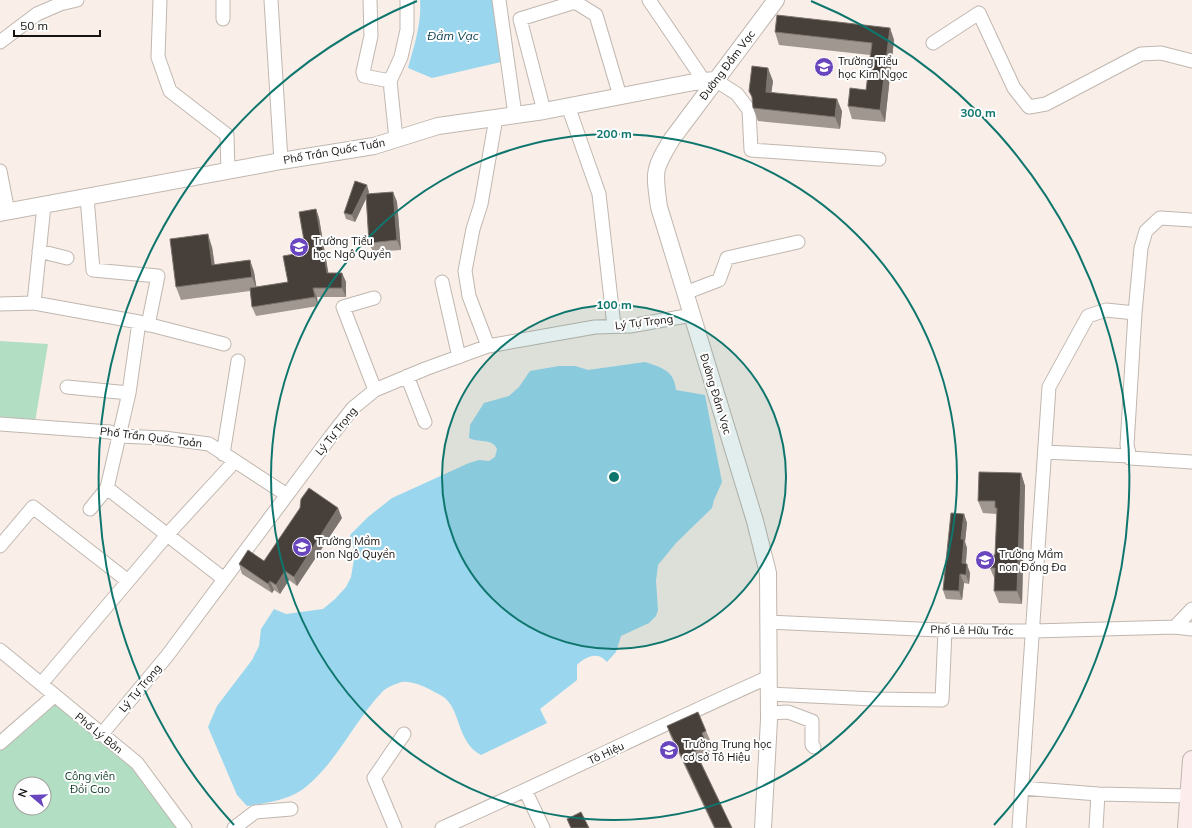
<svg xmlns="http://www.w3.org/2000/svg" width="1192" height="828" font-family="Mulish,sans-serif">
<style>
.green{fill:#b2dec4;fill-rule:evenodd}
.water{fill:#9ad6ed}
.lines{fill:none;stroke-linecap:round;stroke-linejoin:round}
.minor-casing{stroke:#c0b7b0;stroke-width:15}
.tertiary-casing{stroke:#c0b7b0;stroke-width:18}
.secondary-casing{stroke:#c0b7b0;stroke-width:20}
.minor{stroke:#fff;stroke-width:13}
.tertiary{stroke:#fff;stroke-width:16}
.secondary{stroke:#fdecec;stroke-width:18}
.wall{fill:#a09790}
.shaded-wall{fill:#7c746e}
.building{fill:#473f39;stroke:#7c746e}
.ring{fill:none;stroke:#0f766e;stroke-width:2}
.labels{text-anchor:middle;stroke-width:4;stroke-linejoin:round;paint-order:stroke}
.poi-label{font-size:11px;fill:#15120f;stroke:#fefefe;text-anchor:start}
.street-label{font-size:11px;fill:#15120f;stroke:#fefefe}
.park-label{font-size:11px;fill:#103b27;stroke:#fefefe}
.water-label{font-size:12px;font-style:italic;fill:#0e4252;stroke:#fefefe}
.centre{fill:#0f766e;stroke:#fefefe;stroke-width:2}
.ring-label{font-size:12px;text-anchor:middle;font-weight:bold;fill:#0f766e;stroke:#fefefe;stroke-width:4;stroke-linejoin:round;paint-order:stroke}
</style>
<rect width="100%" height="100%" fill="#f9efe8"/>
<!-- green -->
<path class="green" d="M0 341 48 344 35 422 0 419Z
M54 696 137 763 184 828H0V743ZM20 784H44V808H20Z"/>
<!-- water -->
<path class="water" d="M420 0H494L501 62 432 78 408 68C414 46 422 23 420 0Z
M645 362C662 368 674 370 676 390L705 395 722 482 714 500 712 508 676 543 658 565 656 581 658 610 656 616 649 623 621 636 616 652 607 662C598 651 586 656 577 665V680L540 709 547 723 481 755C456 742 461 707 442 696 431 690 414 680 402 682 397 683 386 688 383 691 355 720 338 760 307 786 291 800 267 803 247 806L237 795 208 727 217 706 252 660 259 646 261 629 274 609 286 614 323 609 335 599 346 587 351 577 355 553 350 535 368 517 392 498 469 463 479 460 489 461 495 457 497 449C492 438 479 443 469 438L470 425 484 403 509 396 519 387 530 371 559 366H575L588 370Z"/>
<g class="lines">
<defs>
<path id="minor" d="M160 0 158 57 170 91 227 135 228 171
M271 0 281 161
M370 0 371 36 363 72 364 76 390 81
M499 0 515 115
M649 0 704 81
M223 19V0
M0 42 37 14 60 4 77 0
M933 43 979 13 1014 88 1029 107 1046 104 1141 54 1161 53 1192 61
M715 80 737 94 749 110 751 150 879 159
M568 106 599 194 614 326
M544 111 520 19 575 2 596 15 620 96
M396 139 390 81 401 57 407 30V0
M0 171 8 212
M87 197 93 270 158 276 148 325
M39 251 67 258
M442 282 459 357
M685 293 719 280 727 258 798 242
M374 298 343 307 375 390
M34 303 44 205
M0 304 34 303 139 322 224 344
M1135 313 1127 445 1130 458 1192 462
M488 346 469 296 465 271 473 229 481 204 496 118
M407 376 425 422
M67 387 129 393
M0 424 110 432 120 436 164 438 209 444 287 495
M1045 452 1130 456
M223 454 238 361
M107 488 224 579
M90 509 107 488 129 393 139 322
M0 546 33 507 128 581
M1192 609 1175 627 1192 629
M768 622 960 631H1034L1175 627
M0 650 137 763 185 828
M41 684 167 535 235 461
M769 694 874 699 942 700 945 630
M769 713 788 712 812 721V745L814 747
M101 735 167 656 331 436 353 408 375 390 425 369 488 346 595 327 630 326 692 315
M0 743 54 696
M1022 788 1098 794 1189 796
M525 790 543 828
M234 828 255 812 291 809
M395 828 374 778 404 734
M442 828C552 779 659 726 769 677
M1019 828 1049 387 1088 316 1106 310 1135 313 1141 248 1146 231 1160 218 1192 220
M1096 828 1098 794"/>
<path id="tertiary" d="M0 213 281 161 374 146 438 126 544 111 694 82 715 80
M763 828 769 720 768 573 755 521 659 207C654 171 653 170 672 139L776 0"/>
<path id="secondary" d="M1187 828 1192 760"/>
</defs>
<!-- minor casing -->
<use href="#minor" class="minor-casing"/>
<!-- tertiary casing -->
<use href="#tertiary" class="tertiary-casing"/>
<!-- secondary casing -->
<use href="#secondary" class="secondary-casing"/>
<!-- minor -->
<use href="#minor" class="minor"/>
<!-- tertiary -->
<use href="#tertiary" class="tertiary"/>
<!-- secondary -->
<use href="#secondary" class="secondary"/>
</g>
<!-- wall -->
<path class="wall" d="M890 28 894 40 885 122 852 119 848 106 866 90 870 55 779 45 775 32Z
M773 81 771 92 842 111 840 129 758 121 753 108V99L749 91Z
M369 192 368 194 393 192 397 202 401 250 373 252 369 243 366 199 355 222 346 219 344 213Z
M316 209 319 218 328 273H342L346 282V297H317L318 306 256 316 252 307 250 291 181 300 176 287 212 247 215 265 250 260 254 272 256 287 288 282 306 252Z
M1021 473 1025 486 1022 604 999 603 994 591 995 580 990 568 995 555 997 514 983 513 978 501Z
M964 514 967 523 965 542 967 548 966 564 970 573 969 584 964 583 962 600 946 599 943 590Z
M342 518 297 586 289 580 280 594 274 590 272 593 242 574 239 564 264 561Z
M667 726 706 731 710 740 706 742 711 755 700 760 732 828H714L670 735Z"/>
<!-- shaded-wall -->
<path class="shaded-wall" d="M890 28 894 40 885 122 880 110Z
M768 68 773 81 770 104 766 92Z
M837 99 842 111 840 129 835 117Z
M367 185 369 192 355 222 352 215Z
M393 192 397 202 401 250 397 240Z
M316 209 319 218 330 282 327 273Z
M208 234 212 247 216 278 212 265Z
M250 260 254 272 257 290 252 277Z
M342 273 346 282V297L342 288Z
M313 288 317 297 318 306 315 297Z
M1021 473 1025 486 1022 604 1017 591Z
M338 508 342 518 297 586 294 577Z
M964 514 967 523 965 542 967 548 965 572 962 563 961 539Z
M967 564 970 573 969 584 966 575Z
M285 571 289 580 280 594 276 585Z
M960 574 964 583 962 600 959 591Z
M270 581 274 590 272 593 268 584Z"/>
<!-- building -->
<path class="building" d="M777 15 890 28 880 110 848 106 850 88 866 90 872 43 775 32Z
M752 66 768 68 766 92 837 99 835 117 753 108 752 97 749 91Z
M355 181 367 185 352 215 344 213Z
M393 192 397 240 369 243 366 194Z
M316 209 327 273H342V288H313L315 297 252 307 250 288 288 282 283 256 306 252 299 212Z
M208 234 212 265 250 260 252 277 176 287 170 239Z
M979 472 1021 473 1017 591H994L995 568H990L991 555H995L997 508H995V501H978Z
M309 488 338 508 294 577 285 571 276 585 270 581 268 584 239 564 248 550 264 561 300 508 301 499Z
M951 513 964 514 961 539H964L962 563 967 564 966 575 960 574 959 591 943 590Z
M698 712 706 731 702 733 707 745 695 751 732 828H715L667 726Z
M581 812 589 828H571L567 819Z"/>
<!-- distance rings -->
<circle cx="614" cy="477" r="172" fill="#0f766e" fill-opacity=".12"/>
<g class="ring">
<circle cx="614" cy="477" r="172"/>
<circle cx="614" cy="477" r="343"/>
<path d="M234 825A515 515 0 0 1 417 1M811 1A515 515 0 0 1 994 825"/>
</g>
<!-- icons -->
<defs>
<symbol id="school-disc" viewBox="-11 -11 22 22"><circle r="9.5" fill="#6945be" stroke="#fefefe"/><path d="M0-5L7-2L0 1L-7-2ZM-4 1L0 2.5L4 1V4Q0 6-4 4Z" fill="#fff"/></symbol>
</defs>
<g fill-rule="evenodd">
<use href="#school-disc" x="813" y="56" width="22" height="22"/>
<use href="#school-disc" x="288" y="236" width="22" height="22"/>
<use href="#school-disc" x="291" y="536" width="22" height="22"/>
<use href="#school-disc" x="974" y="549" width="22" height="22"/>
<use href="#school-disc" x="658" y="739" width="22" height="22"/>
</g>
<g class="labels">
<!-- poi labels -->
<g class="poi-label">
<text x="838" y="65">Trường Tiểu<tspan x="838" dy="13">học Kim Ngọc</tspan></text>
<text x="313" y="245">Trường Tiểu<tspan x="313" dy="13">học Ngô Quyền</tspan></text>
<text x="316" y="545">Trường Mầm<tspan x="316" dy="13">non Ngô Quyền</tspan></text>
<text x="999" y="558">Trường Mầm<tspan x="999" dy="13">non Đống Đa</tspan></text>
<text x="683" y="748">Trường Trung học<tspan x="683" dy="13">cơ sở Tô Hiệu</tspan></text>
</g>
<!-- street labels -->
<g class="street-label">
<text transform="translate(727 65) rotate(-53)" y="4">Đường Đầm Vạc</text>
<text transform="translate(334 151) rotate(-10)" y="4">Phố Trần Quốc Tuấn</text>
<text transform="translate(644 322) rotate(-7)" y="4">Lý Tự Trọng</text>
<text transform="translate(716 394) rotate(73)" y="4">Đường Đầm Vạc</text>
<text transform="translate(336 431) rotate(-51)" y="4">Lý Tự Trọng</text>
<text transform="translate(151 437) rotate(7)" y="4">Phố Trần Quốc Toản</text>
<text transform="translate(972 630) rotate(1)" y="4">Phố Lê Hữu Trác</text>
<text transform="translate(140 688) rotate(-50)" y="4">Lý Tự Trọng</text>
<text transform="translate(99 733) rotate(39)" y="4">Phố Lý Bôn</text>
<text transform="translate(606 753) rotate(-25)" y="4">Tô Hiệu</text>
</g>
<!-- park labels -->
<g class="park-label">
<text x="90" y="780">Công viên<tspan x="90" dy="13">Đồi Cao</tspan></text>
</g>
<!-- water labels -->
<g class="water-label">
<text x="453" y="40">Đầm Vạc</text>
</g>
</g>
<circle cx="614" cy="477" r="6" class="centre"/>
<g class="ring-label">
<text x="978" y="117">300 m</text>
<text x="614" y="138">200 m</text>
<text x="614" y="309">100 m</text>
</g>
<!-- north arrow -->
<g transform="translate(32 796) rotate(289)"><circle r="19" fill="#fefefe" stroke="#a1a09e"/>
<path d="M0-3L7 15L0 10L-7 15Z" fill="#6945be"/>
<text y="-6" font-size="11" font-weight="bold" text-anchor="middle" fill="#15120f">N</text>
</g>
<!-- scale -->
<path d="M14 30v6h86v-6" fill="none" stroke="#15120f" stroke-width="2"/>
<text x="20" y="30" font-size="12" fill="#15120f" stroke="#fefefe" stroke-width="3" paint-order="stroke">50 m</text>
</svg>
